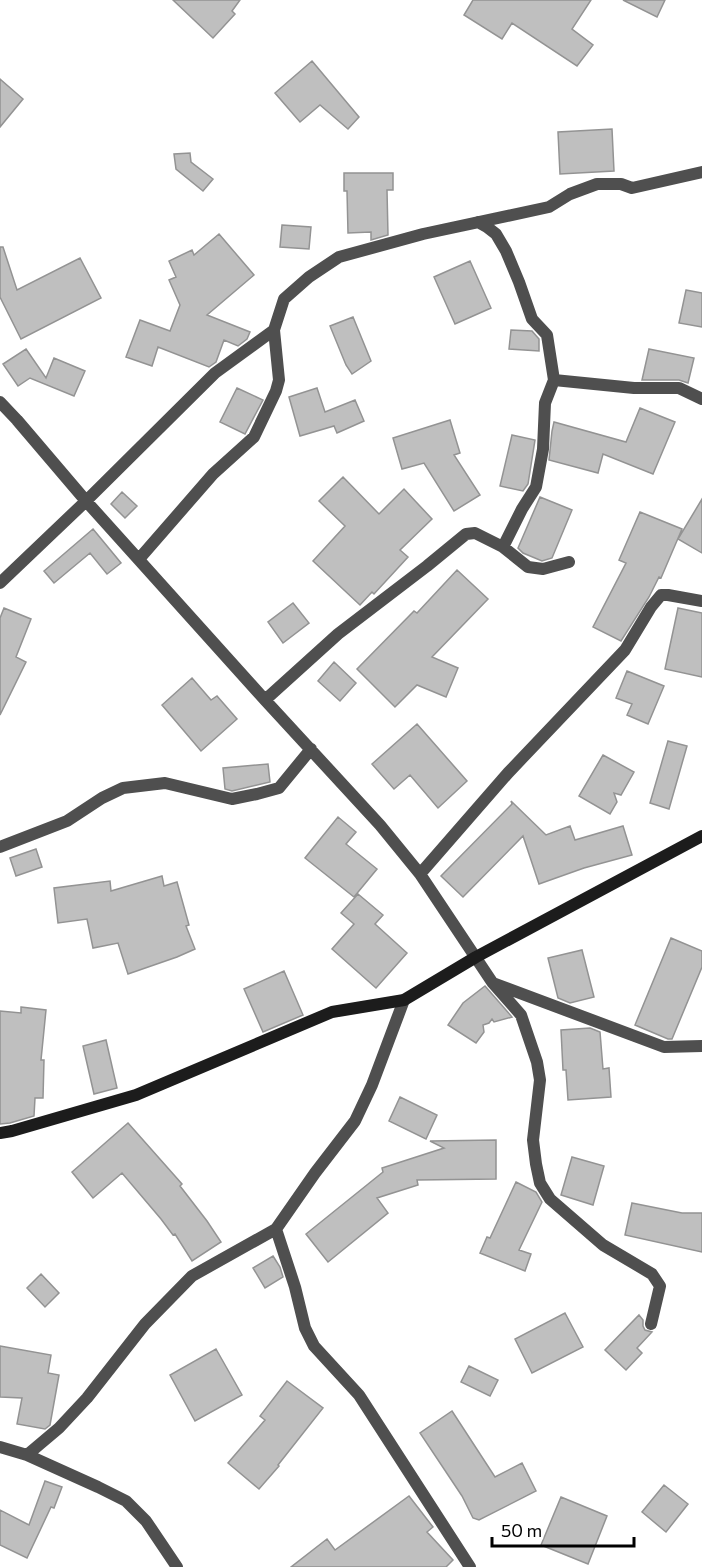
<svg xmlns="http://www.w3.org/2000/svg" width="702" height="1567" font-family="Commissioner,sans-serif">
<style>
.building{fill:#bfbfbf;stroke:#939393;stroke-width:1.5}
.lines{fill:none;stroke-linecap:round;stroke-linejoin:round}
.street{stroke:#4f4f4f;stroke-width:12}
.secondary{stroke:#1c1c1c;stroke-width:12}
</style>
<rect width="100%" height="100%" fill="#fff"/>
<!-- building -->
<path class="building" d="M173 0H240L232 11 235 14 213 38Z
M473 0H591L572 29 593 45 577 66 512 23 502 39 464 15Z
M623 0H665L657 17Z
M312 61 359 117 348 129 320 105 300 122 275 93Z
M0 79 23 99 0 127Z
M612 129 614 171 560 174 558 132Z
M190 153 191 162 213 179 203 191 176 169 174 154Z
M344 173H393V190H387L388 235 371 240V232L348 233 347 191H344Z
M282 225 311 227 309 249 280 247Z
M219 234 254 275 207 315 250 332 247 339 238 346 224 340 216 362 209 367 158 347 152 366 126 357 140 320 170 331 180 305 169 280 176 277 169 261 192 250 194 255Z
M0 247H3L17 290 80 258 101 298 21 339 0 297Z
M470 261 491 308 455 324 434 277Z
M686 290 702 293V327L679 323Z
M353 317 371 361 352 374 346 365 330 326Z
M511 330 532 331 539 339V351L509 349Z
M26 349 46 378 54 358 85 371 74 396 30 378 18 386 3 364Z
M649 349 694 358 688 383 679 380H642Z
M237 388 263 400 245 434 220 422Z
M317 388 325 412 355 400 364 421 337 433 334 426 300 436 289 397Z
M640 408 675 422 653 474 603 454 598 473 549 460 552 431 554 422 626 442Z
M450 420 460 453 454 455 480 495 454 511 424 463 402 469 393 438Z
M512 435 535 440 528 484 523 491 500 486Z
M343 477 379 514 404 489 432 519 400 550 408 557 374 594 372 592 360 605 313 561 345 526 319 501Z
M122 492 137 506 125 518 111 504Z
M540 497 572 510 552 558 542 561 523 553 518 548Z
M702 499V553L678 539Z
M640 512 682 529 661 578 659 577 649 597 621 641 593 627 626 563 619 560Z
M93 529 121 563 107 574 90 553 54 583 44 571Z
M457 570 488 599 432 657 458 668 446 697 417 685 395 707 357 669 414 611 417 613Z
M293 603 309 623 283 643 268 622Z
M4 608 31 619 16 657 26 662 0 715V618Z
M678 608 702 613V677L665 669Z
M334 662 356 683 340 701 318 681Z
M627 671 664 686 648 724 627 715 632 704 616 698Z
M192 678 211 700 217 696 237 719 201 751 162 705Z
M417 724 467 781 438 808 410 775 394 789 372 764Z
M668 741 687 746 669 809 650 803Z
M603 755 634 772 621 795 614 793 617 802 610 814 579 796Z
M268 764 270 782 232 791 225 789 223 768Z
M511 801 546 835 570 826 575 840 623 826 632 855 584 868 539 884 523 836 463 897 441 876 512 804Z
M338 817 356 832 346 844 377 869 354 897 305 858Z
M36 849 42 867 16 876 10 858Z
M162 876 164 886 177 882 189 925 186 926 195 949 177 957 128 974 118 943 93 948 87 919 58 923 54 888 110 881 111 891Z
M358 894 383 915 375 924 407 953 376 988 332 949 354 924 341 913Z
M671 938 702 951V967L672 1039H668L635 1025Z
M582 950 594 997 570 1003 558 998 548 958Z
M284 971 303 1015 263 1032 244 989Z
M485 986 512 1017 494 1022 492 1019 489 1023 483 1025 484 1032 476 1043 448 1025 463 1003Z
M21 1007 46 1010 41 1060H44L43 1098H35L34 1116 10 1123 0 1124V1011L21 1013Z
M590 1028 600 1032 603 1069 609 1068 611 1097 568 1100 566 1070H563L561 1030Z
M106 1040 117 1088 94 1094 83 1046Z
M400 1097 437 1115 426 1139 389 1121Z
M128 1123 182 1184 180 1186 207 1221 221 1242 192 1261 175 1234 173 1235 161 1219 122 1173 93 1198 72 1172Z
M496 1140V1179L417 1180 418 1185 377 1198 388 1213 328 1262 306 1234 383 1172 382 1168 444 1148 430 1141Z
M572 1157 604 1166 593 1205 561 1195Z
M516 1182 536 1192 542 1202 519 1250 531 1254 525 1271 480 1253 487 1237 490 1238Z
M632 1203 682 1213H702V1252L625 1235Z
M273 1256 280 1267 283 1277 265 1288 253 1268Z
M41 1274 59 1293 45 1307 27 1288Z
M565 1313 583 1347 532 1373 515 1339Z
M639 1315 643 1320V1326L645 1330 652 1332 637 1348 642 1353 626 1370 605 1350Z
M0 1346 51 1355 48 1373 59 1375 50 1425 45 1429 17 1424 22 1398 0 1397Z
M216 1349 242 1395 195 1421 170 1375Z
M469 1366 498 1380 490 1396 461 1382Z
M287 1381 323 1408 278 1465 279 1466 259 1489 228 1463 265 1420 260 1416Z
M452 1411 495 1477 522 1463 536 1491 479 1520 473 1518 462 1496 420 1433Z
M45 1481 62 1487 54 1508 51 1507 27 1558 0 1545V1510L29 1525Z
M664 1485 688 1504 666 1532 642 1512Z
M409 1496 433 1527 427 1532 453 1560 446 1567H291L327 1539 335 1550Z
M561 1497 607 1516 588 1564 541 1545Z"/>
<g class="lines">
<!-- street -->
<path class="street" d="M478 222 487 227 496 234 506 251 519 282 532 319 547 335 554 380 545 403 543 449 536 487 522 509 503 547
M554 380 634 388H679L702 399
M0 402 17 420 86 501 265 700 380 825 420 874 492 982 521 1015 537 1062 540 1080 533 1140 536 1164 540 1183 550 1199 603 1245 652 1274 660 1286 651 1324
M139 559 213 474 254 437 276 391 279 380 274 330 284 299 309 277 339 257 423 234 549 207 570 194 597 184H621L632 188 702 172
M0 583 86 501 215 373 274 330
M265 700 338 634 427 566 466 534 475 533 503 547 528 567 543 569 569 562
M0 847 67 821 102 798 123 788 165 783 232 799 257 794 279 788 311 749
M420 874 508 773 625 650 651 607 661 595H668L702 601
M493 983 664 1047 702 1046
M276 1229 295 1287 305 1328 314 1346 359 1395 470 1567
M0 1447 27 1455 98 1487 126 1501 146 1521 177 1567
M27 1455 59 1428 87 1398 145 1324 192 1276 276 1229 315 1173 355 1121 372 1085 404 1000"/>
<!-- secondary -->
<path class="secondary" d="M0 1133 12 1131 136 1095 332 1012 404 1000 476 957 702 836"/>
</g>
<!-- scale -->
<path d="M492 1537v9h142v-9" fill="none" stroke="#000000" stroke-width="3"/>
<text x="501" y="1537" font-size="18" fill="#000000" stroke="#ffffff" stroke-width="4.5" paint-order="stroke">50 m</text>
</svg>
